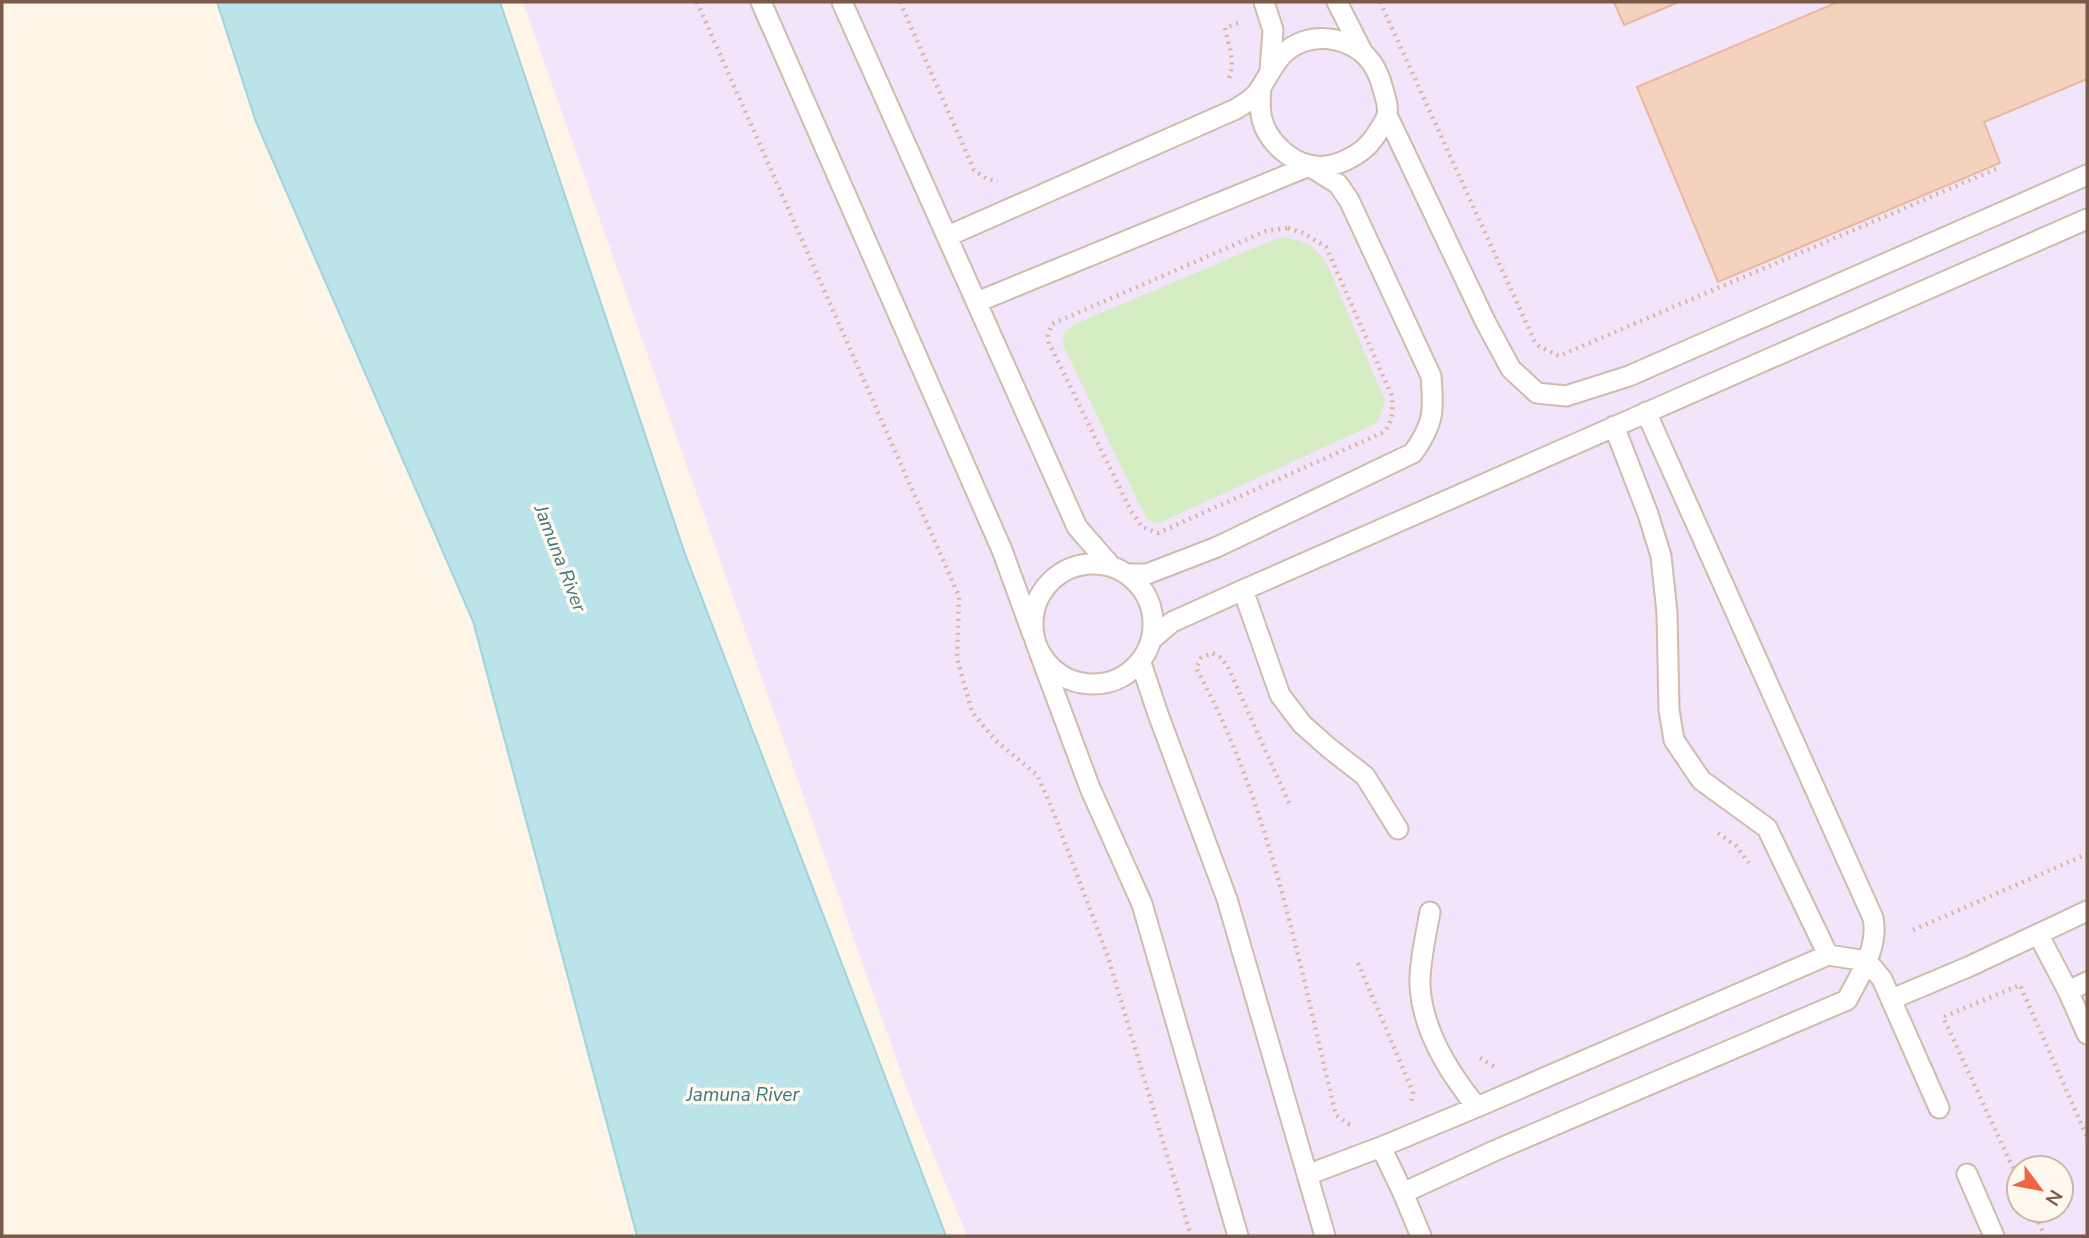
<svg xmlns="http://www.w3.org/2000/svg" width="2089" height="1238" font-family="'Nunito Sans',sans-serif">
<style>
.education{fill:#f2e4fb;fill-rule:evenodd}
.green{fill:#d6edc4}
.water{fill:#bae4e9;stroke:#9fd4dc;stroke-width:2}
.building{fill:#f5d2bd;stroke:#e9b79c;stroke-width:2}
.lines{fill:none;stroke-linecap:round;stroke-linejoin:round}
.service-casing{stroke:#d1bbac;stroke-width:23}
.path{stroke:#dbb59f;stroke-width:4.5;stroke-dasharray:2 5;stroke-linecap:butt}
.service{stroke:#fff;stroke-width:19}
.labels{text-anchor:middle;stroke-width:7;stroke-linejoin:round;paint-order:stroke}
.water-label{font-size:19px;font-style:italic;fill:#3b7780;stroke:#fff8ef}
</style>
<rect width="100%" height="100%" fill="#fef4e8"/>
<!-- education -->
<path class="education" d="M523 2H2087V1236H967L909 1095ZM2019 1168H2061V1210H2019Z"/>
<!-- green -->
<path class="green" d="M1280 237C1307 241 1315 245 1329 268L1385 401 1377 423 1157 524 1146 518 1063 345 1064 333 1075 324Z"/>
<!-- water -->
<path class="water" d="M217 2H500L685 554 946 1236H637L473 621 256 122Z"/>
<!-- building -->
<path class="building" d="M1614 2H1679L1624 25Z
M1838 2H2087V79L1984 122 2000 163 1718 282 1637 87Z"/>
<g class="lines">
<defs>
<path id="service" d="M761 2 1002 550 1033 635
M842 2 1077 527 1111 566
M1264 2 1273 30 1270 70
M1337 2 1363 53
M1387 115 1486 323 1511 369 1537 393 1566 396 1629 376 2087 175
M948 236 1236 109C1244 104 1251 100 1257 93 1271 74 1277 51 1302 42 1323 34 1350 40 1366 56 1375 65 1380 77 1383 89 1385 97 1389 106 1387 115 1385 123 1378 131 1374 138 1361 156 1332 171 1309 165 1291 161 1273 145 1265 128 1259 115 1260 101 1261 87
M977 302 1309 166 1338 184 1349 200 1431 376C1434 411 1434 424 1413 453L1217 547 1147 574H1128
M1614 426 1648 514 1661 556 1667 613 1669 710 1674 740 1701 780 1767 828 1828 955
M1033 624a60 60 0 1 1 120 0a60 60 0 1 1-120 0Z
M1243 590 1280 695 1302 724 1329 748 1365 776 1398 829
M1151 640 1172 622 1243 590 2087 219
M1040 654 1090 788 1142 904 1238 1236
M1141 663 1158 714 1227 899 1325 1236
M1430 912C1426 935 1419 964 1420 987 1423 1032 1449 1073 1477 1107
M2038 934 2068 991 2087 1034
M2068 991 2087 982
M1892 999 1968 967 2087 911
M1381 1147 1403 1193 1421 1236
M1967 1174 1994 1236
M1307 1175 1381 1147 1477 1107 1828 955 1867 961 1882 979 1939 1108
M1403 1193 1494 1151 1847 1000C1860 975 1879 947 1873 918L1646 412"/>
</defs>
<!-- service casing -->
<use href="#service" class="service-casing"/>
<!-- path -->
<path class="path" d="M697 2 959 596 957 658 972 712 995 740 1037 775 1051 806 1108 957 1191 1236
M900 2 974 170 987 179 998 181
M1380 2 1534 340 1539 346 1559 356 1996 169
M1229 78C1236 61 1228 45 1225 28L1241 22
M1288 228 1303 233 1326 247 1392 396C1393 410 1393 421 1384 432L1158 533 1142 527 1131 511 1049 343 1048 335 1052 324 1266 231Z
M1289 803 1227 665 1220 657 1212 653 1201 658 1196 668C1271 804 1299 965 1336 1115L1348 1124 1355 1125
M1718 833 1736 846 1749 863
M1913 930 2087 854
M1358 963 1413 1092 1411 1102
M1480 1058 1496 1068
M2019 1181 1943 1017 2020 985 2087 1137
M2032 1210 2045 1236"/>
<!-- service -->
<use href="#service" class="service"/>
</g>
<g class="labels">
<!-- water labels -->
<g class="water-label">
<text transform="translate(561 558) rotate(69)" y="7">Jamuna River</text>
<text x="743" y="1101">Jamuna River</text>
</g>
</g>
<!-- border -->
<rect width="2089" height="1238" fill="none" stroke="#7a5949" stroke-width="7"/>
<!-- north arrow -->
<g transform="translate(2040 1189) rotate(122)"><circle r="33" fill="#fff8ef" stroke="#cab8ad" stroke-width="2"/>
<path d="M0-5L12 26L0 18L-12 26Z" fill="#ef6645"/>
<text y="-10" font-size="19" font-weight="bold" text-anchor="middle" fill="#7a5949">N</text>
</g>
</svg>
